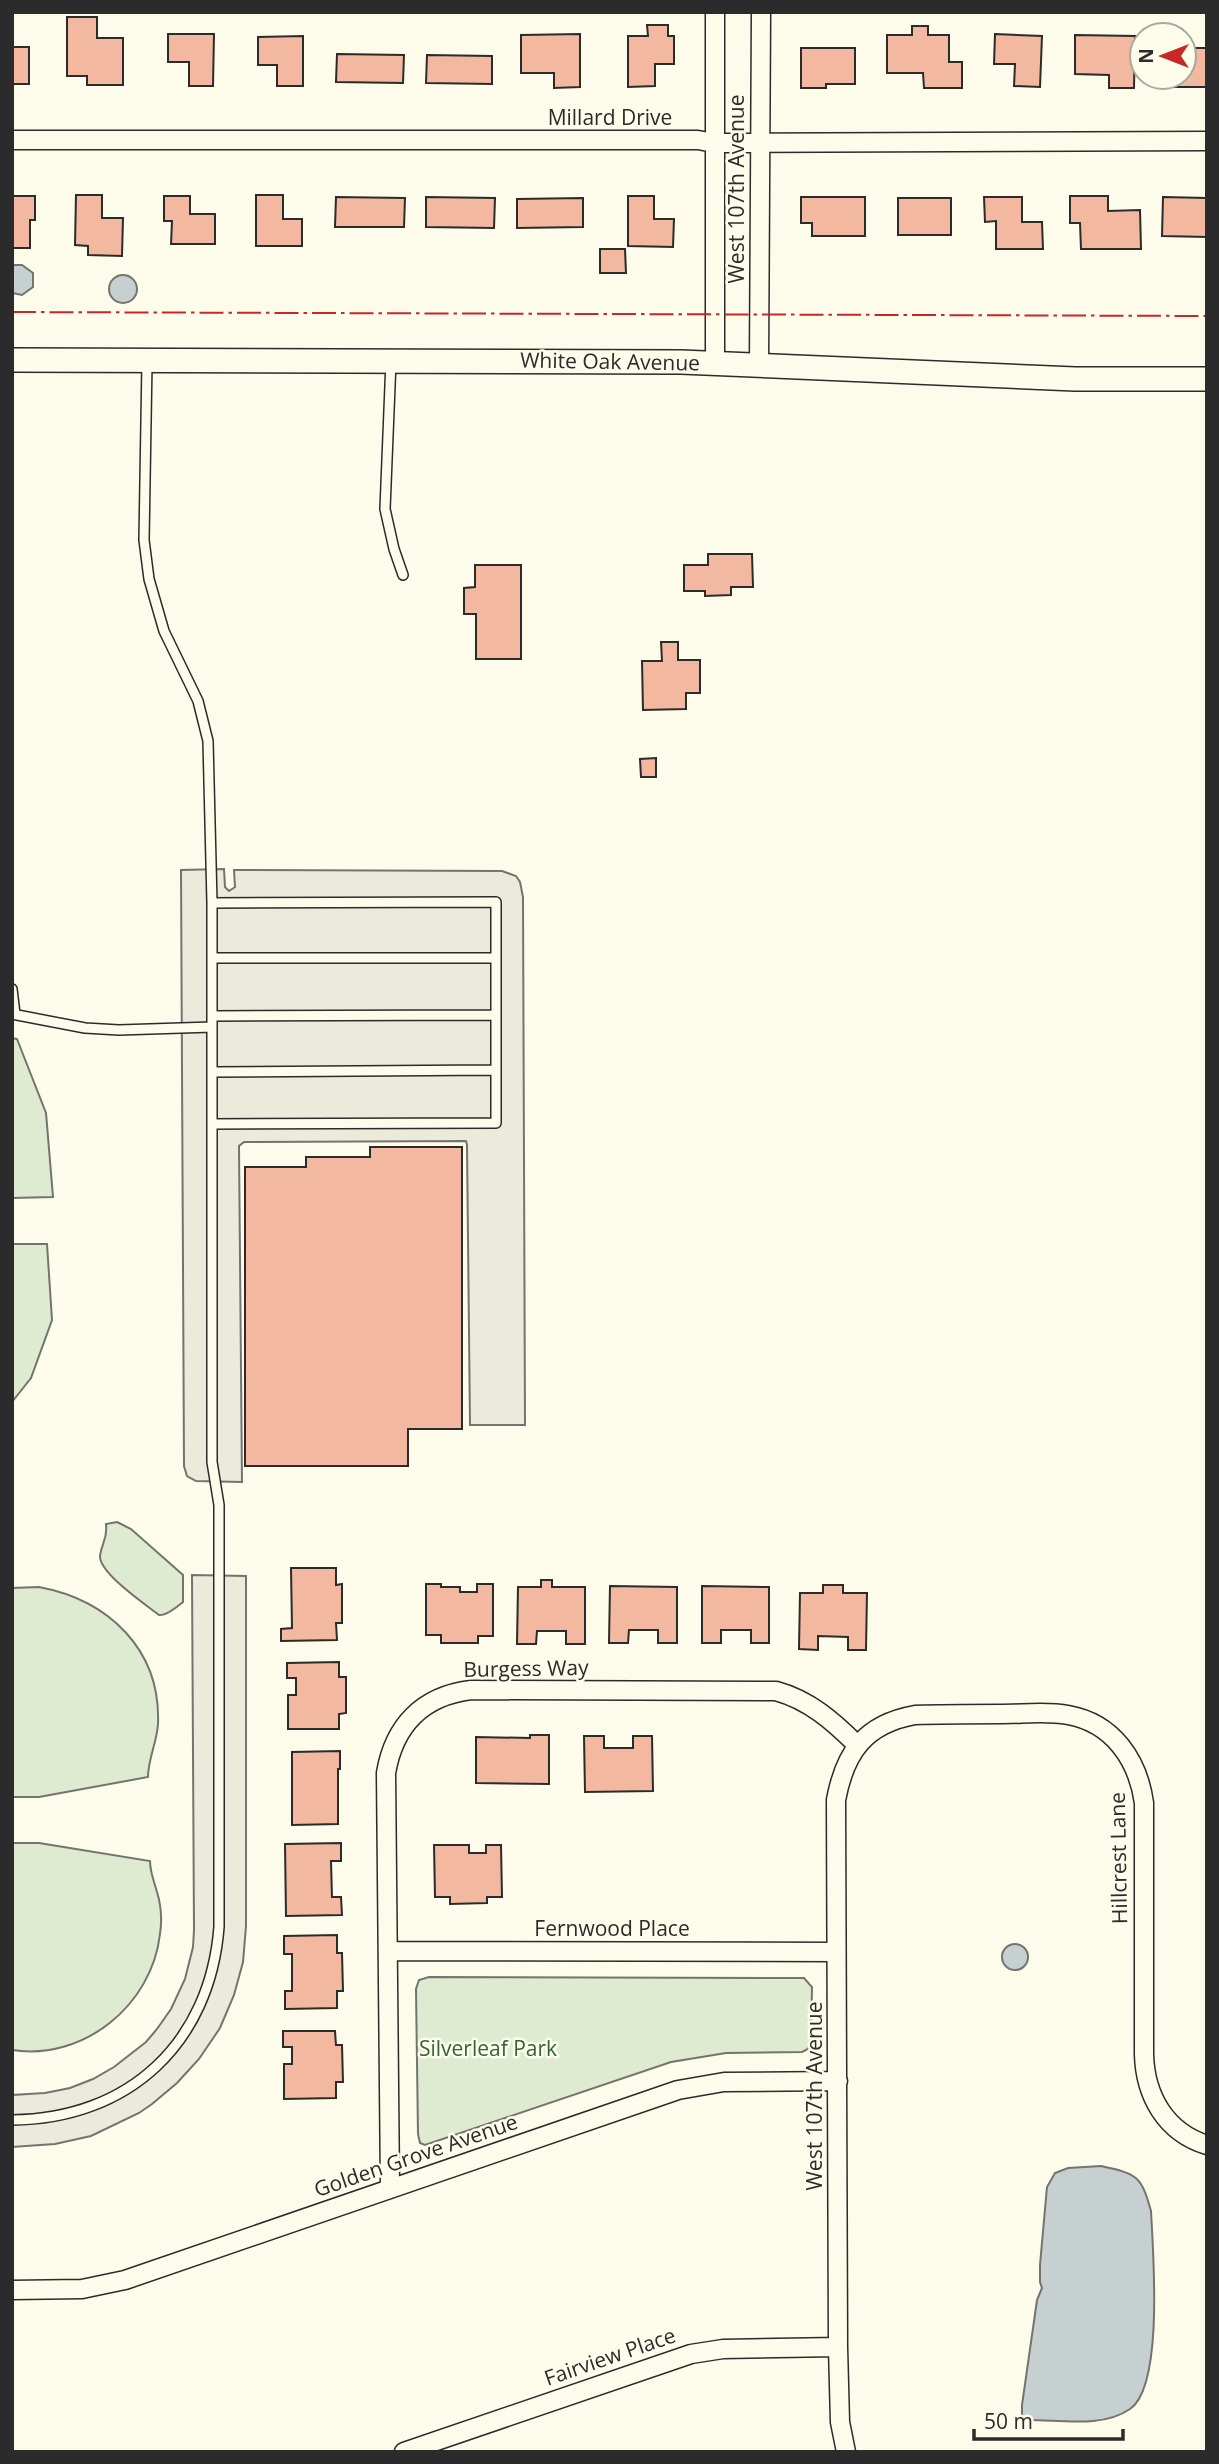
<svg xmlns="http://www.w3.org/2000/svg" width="1219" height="2464" font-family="'Open Sans',sans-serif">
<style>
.green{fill:#deebd1;stroke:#74746e;stroke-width:2}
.parking{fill:#eceadb;stroke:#74746e;stroke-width:2}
.water{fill:#c7d0d0;stroke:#74746e;stroke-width:2}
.building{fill:#f2b8a0;stroke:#2b2b2b;stroke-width:2}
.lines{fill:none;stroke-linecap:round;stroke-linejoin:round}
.service-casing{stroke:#2b2b2b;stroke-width:12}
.minor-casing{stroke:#2b2b2b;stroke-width:21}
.tertiary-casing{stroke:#2b2b2b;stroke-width:26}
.service{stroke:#fdfbea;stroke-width:9}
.minor{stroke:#fdfbea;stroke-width:18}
.tertiary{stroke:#fdfbea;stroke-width:23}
.power{stroke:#c62828;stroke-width:2;stroke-dasharray:24 5 3.5 5;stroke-linecap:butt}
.labels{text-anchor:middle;stroke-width:5;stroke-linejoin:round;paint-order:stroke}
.street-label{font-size:21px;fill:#2b2b2b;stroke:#fdfbea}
.park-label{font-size:21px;fill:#34623c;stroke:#fdfbea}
</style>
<rect width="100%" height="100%" fill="#fdfbea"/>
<!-- green -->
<path class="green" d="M12 1038 17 1039 46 1113 53 1197 12 1198Z
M12 1244H47L52 1320 31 1378 12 1402Z
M117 1522 131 1529 183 1575V1602C177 1607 166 1616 159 1615 146 1605 99 1573 100 1556 101 1544 108 1539 106 1524Z
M39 1587C108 1600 161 1649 158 1724 157 1742 148 1759 148 1777L39 1797H12V1588Z
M12 1843H39L150 1861C150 1872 154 1881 157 1892 161 1905 162 1921 160 1934 152 2005 84 2061 12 2050Z
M429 1977 804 1978 812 1987 811 2043 808 2049 802 2052 726 2053 671 2062 425 2145 420 2143 418 2134 416 1989 419 1980Z"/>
<!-- parking -->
<path class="parking" d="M224 869 225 887 229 891 235 887 234 870 502 871 516 876 520 882 523 897 525 1425H470L467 1145 466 1141 244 1142 239 1146 242 1482 196 1481 187 1476 184 1466 181 870Z
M192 1575 246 1576V1926L243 1962 234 1995 220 2028 199 2059 177 2083 152 2104 139 2113 91 2136 55 2144 12 2147V2095L45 2093 70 2088 93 2079 114 2067 146 2042 157 2029 171 2009 185 1979 193 1947 194 1930Z"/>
<!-- water -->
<path class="water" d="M15 265H22L33 273V287L22 295 12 293V266Z
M109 289a14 14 0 1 1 28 0a14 14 0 1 1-28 0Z
M1002 1957a13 13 0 1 1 26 0a13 13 0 1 1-26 0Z
M1101 2166C1137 2174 1141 2175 1151 2211 1153 2252 1164 2386 1130 2409 1103 2428 1061 2420 1030 2420L1022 2416V2405L1037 2300 1042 2288 1040 2282V2265L1047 2187 1055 2173 1068 2168Z"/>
<!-- building -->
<path class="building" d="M67 17H97V38H123V85H87V76H67Z
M647 25H668V36H674V64H655V86L628 87V36H648Z
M912 26H928V35H949V62H962V88H924L923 73H887V35H912Z
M168 34H214L213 86H189V62H168Z
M580 34V87L554 88V73H521V35Z
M995 34 1042 36 1040 87 1014 86 1015 64H994Z
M1075 35 1135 36 1134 88H1109V75L1075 74Z
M303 36V86H277V65H258V37Z
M12 47H29V84H12Z
M801 48H855V84H826V88H801Z
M1184 48H1207V87H1163V77H1184Z
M337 54 404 55 403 83 336 82Z
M427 55 492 56V84L426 83Z
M76 195H102V218H123L122 256 88 255V246L75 245Z
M256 195H283V219H302V246H256Z
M12 196H35V220H30V248H12Z
M164 196H190V214H215V244H171L172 221H164Z
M628 196H654V219H674L673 247 628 246Z
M1070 196H1108V211L1140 210 1141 249H1081L1080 223H1070Z
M336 197 405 198 404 227H335Z
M426 197 495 198 494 228 426 227Z
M801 197H865V236H812V223H801Z
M984 197H1022V222H1042L1043 249H996V221L985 222Z
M1163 197 1207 198V237L1162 236Z
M583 198V227L517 228V199Z
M898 198H951V235H898Z
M600 249H625L626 273H600Z
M708 554H752L753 587H731V595L705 596V591H684V565H708Z
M475 565H521V659H476V614H464V588L475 587Z
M661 642H678V660H700V693H686V709L643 710 642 661H662Z
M656 758V777H641L640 759Z
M370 1147H462V1429H408V1466H245V1167H306V1157H370Z
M291 1568H336V1585L342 1584V1623H336L337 1640 281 1641V1629L292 1628Z
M541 1580H552V1587H585V1644H566V1631H537L536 1644H517L518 1587H541Z
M426 1584H441V1587H460V1592H477V1584H493V1636H478V1643H441V1635H426Z
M823 1585H843V1593H867L866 1650H848V1637L818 1636V1650L799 1649 800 1593H823Z
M610 1586 677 1587V1643H658V1630H629L628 1643H609Z
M702 1586 769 1587V1643H751V1630H721V1643H702Z
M339 1662V1677H346V1713L339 1714V1729H288V1695H296V1678H287V1663Z
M530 1735H549V1784L476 1783V1737L530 1738Z
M584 1736H604V1748H633V1736H652L653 1791 585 1792Z
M340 1751V1769H338V1824L292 1825V1752Z
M341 1843V1861H331L332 1897H341L342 1915 286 1916 285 1844Z
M434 1845H469V1853H486V1845H501L502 1897H487V1903L450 1904V1897H435Z
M337 1935V1953H342L343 1991H337V2008L285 2009V1991H292V1954H284V1936Z
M283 2031H335L336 2045H342L343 2082H336V2098L284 2099V2064H292V2047H283Z"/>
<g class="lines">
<defs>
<path id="service" d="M391 361 385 509 394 549 403 575
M212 903 496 902V1123L212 1124
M212 958H495
M12 989 15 1014
M12 1014 85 1028 119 1030 212 1027
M212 1016 495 1015
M212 1072 495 1070
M12 2120C129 2119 210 2043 219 1927V1505L212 1462V903L208 741 198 701 164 631 149 579 144 540 147 362"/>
<path id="minor" d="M715 12V364
M12 140H698L714 143 1207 141
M759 365 761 12
M388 1951 836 1952
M390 2189 386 1773C394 1726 422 1696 471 1690L776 1691C809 1700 833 1721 857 1745
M12 2290 82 2289 125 2280 678 2090 724 2082 838 2081
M404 2452 691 2354 723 2349 838 2347
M846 2452 840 2422 838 2347 836 1800C845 1752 865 1724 915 1715 944 1714 973 1714 1002 1714 1024 1714 1047 1711 1068 1715 1113 1723 1138 1760 1144 1803V2054C1145 2095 1165 2132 1207 2145"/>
<path id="tertiary" d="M12 360 681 362 1075 379H1207"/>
</defs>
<!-- service casing -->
<use href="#service" class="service-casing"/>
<!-- minor casing -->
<use href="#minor" class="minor-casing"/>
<!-- tertiary casing -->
<use href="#tertiary" class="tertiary-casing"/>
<!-- service -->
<use href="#service" class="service"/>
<!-- minor -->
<use href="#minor" class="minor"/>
<!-- tertiary -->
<use href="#tertiary" class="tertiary"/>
<!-- power -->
<path class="power" d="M12 312 1207 316"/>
</g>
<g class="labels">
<!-- street labels -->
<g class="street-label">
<text x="610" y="125">Millard Drive</text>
<text transform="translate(737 189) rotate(-90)" y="7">West 107th Avenue</text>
<text transform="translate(610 362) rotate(1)" y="7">White Oak Avenue</text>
<text transform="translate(526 1669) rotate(-1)" y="7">Burgess Way</text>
<text transform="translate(1119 1858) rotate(-91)" y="7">Hillcrest Lane</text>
<text x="612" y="1936">Fernwood Place</text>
<text transform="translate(815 2096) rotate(-90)" y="7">West 107th Avenue</text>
<text transform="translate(416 2156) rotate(-19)" y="7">Golden Grove Avenue</text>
<text transform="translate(610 2357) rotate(-19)" y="7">Fairview Place</text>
</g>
<!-- park labels -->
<g class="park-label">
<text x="488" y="2056">Silverleaf Park</text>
</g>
</g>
<!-- border -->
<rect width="1219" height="2464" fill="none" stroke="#2b2b2b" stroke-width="28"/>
<!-- north arrow -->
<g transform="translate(1163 56) rotate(270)"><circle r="33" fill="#fdfbea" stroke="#a9a89e" stroke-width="2"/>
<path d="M0-5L12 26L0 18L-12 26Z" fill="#c62828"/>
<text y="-10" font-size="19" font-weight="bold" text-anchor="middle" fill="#2b2b2b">N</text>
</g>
<!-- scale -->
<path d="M974 2429v10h149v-10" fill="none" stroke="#2b2b2b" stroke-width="3.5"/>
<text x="984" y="2429" font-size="21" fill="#2b2b2b" stroke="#fdfbea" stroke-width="5" paint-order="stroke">50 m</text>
</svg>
